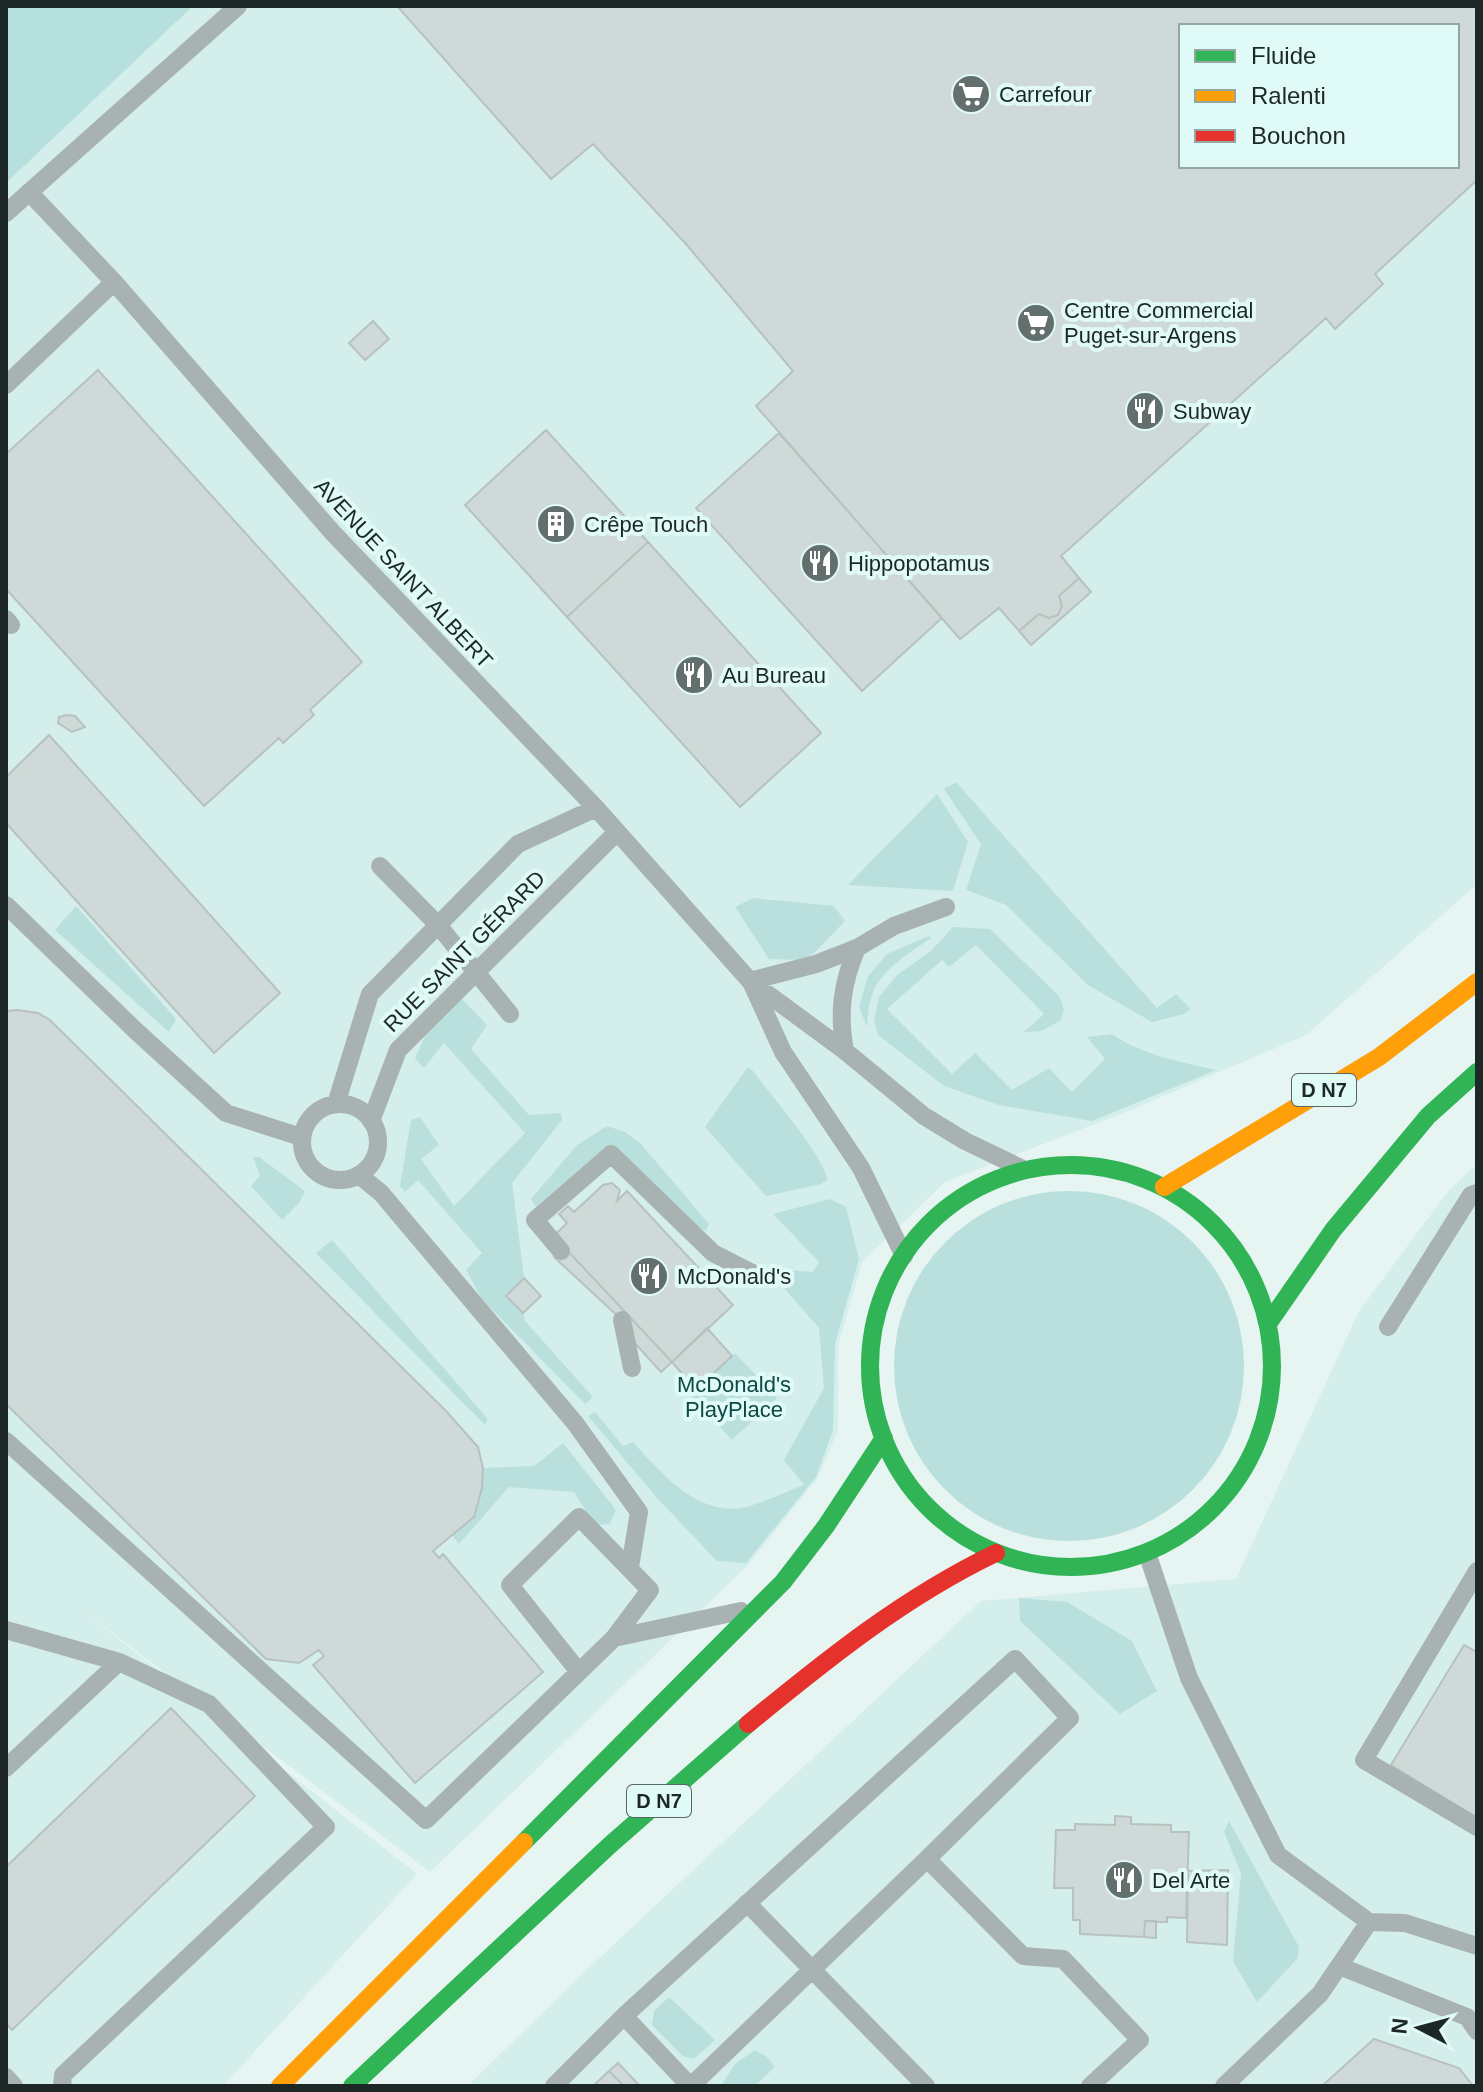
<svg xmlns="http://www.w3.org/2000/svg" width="1483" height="2092" font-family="Arial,sans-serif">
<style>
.built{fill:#d4eeec;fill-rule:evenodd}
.green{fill:#b9e0dd}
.forest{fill:#b6e0dd}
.building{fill:#cfdad8;stroke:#b7c2c0;stroke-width:2;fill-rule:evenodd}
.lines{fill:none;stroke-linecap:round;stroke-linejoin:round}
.lane{stroke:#a7b2b1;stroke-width:18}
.fast{stroke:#30b455;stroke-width:18}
.slow{stroke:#ff9f0a;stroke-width:18}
.jam{stroke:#e5322d;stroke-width:18}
.labels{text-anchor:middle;stroke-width:8;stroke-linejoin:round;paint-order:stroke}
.shield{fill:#e0faf7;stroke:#586665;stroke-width:2}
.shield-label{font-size:20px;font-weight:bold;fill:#1d2726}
.poi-label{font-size:22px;fill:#1d2726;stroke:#e0faf7;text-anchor:start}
.street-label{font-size:22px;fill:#1d2726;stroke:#e0faf7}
.park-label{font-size:22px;fill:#0c4845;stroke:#e0faf7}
</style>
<rect width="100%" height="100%" fill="#e6f4f2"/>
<!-- built -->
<path class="built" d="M193 6H1477V884L1306 1035 1126 1112 945 1182 862 1262 838 1346V1430L817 1479 746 1567 430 1872 79 1608 417 1874 223 2086H6V183ZM1181 26H1457V166H1181Z
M1477 1164V2086H468L580 1976 981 1601 1236 1579 1359 1311 1450 1189Z"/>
<!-- green -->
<path class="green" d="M956 782 1157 1008 1176 994 1191 1009 1184 1014 1152 1022 1088 985 1006 905 966 890 981 844 944 789Z
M937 794 968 842 953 891 848 885Z
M753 898 834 906 845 921 813 954 802 960 769 959 735 907Z
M76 906 176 1019 169 1032 55 930Z
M953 927 990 929 1059 996 1064 1009 1061 1020 1042 1031 1024 1032 1044 1014 976 945 949 967 942 960 887 1009 952 1074 975 1053 1012 1090 1049 1068 1072 1092 1105 1059 1087 1037 1112 1034C1141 1055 1182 1062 1216 1070L1092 1121 999 1105 944 1086 878 1035 874 1021 879 997 897 975 932 950Z
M929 936 931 938C910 953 881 969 872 995 868 1005 868 1016 867 1027L859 1007 868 976 887 954Z
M460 997 487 1025 471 1049 529 1115 561 1113 562 1120 512 1183 524 1278 506 1296 523 1313 525 1321 593 1397 585 1404 482 1299 466 1270 482 1253 418 1180 405 1192 400 1186 411 1120 420 1117 439 1145 421 1159 454 1206 525 1133 444 1043 424 1068 415 1058 432 1021Z
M748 1067 753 1071C773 1098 820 1151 828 1180L821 1184 766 1196 705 1127Z
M607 1126 625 1132 641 1144 709 1224 706 1231 677 1214 620 1150 604 1148 536 1207 531 1199 577 1145Z
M253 1157H259L305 1191 299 1203 282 1220 251 1186 260 1176Z
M894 1366a175 175 0 1 1 350 0a175 175 0 1 1-350 0Z
M830 1199 846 1207 859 1259 835 1344 833 1430 816 1477 746 1563 717 1561 657 1498 588 1416 595 1412 623 1446 633 1442C661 1473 699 1518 746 1507 765 1502 785 1492 804 1485L784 1460 824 1388 819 1328 777 1280 786 1270 813 1272 819 1262 773 1214Z
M332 1240 488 1419 485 1425 316 1253Z
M735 1353 777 1398 732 1440 691 1395Z
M563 1443 616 1510 610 1524 595 1525 574 1492 509 1487 459 1544 452 1535C479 1512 482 1503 483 1468L534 1466Z
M1019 1598 1067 1602 1132 1641 1157 1691 1120 1714 1020 1621Z
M1229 1821 1299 1947 1298 1958 1257 2002 1233 1961 1241 1873 1224 1832Z
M669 1997 715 2040 694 2059 683 2056 652 2025 654 2011Z
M755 2050 767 2057 775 2067 755 2086H721L735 2064Z"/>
<!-- forest -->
<path class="forest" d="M6 6H193L6 183Z"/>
<!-- building -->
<path class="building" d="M397 6H1477V180L1375 274 1383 284 1335 329 1326 318 1061 556 1079 578 1059 596 1062 606 1058 615 1049 618 1039 614 1019 631 999 608 960 639 756 406 793 371 686 244 593 144 551 179ZM1181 26H1457V166H1181Z
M373 321 389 339 365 360 349 343Z
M98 370 362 662 310 710 314 715 283 743 279 738 204 806 6 589V454Z
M546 430 648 542 567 617 465 505Z
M779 433 942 618 862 691 696 508Z
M648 542 821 733 740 807 567 617Z
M1079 578 1091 592 1031 645 1019 631 1039 614 1049 618 1058 615 1062 606 1059 596Z
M66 715 75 716 85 727 72 732 58 723 59 717Z
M49 735 280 993 214 1053 6 823V777Z
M18 1010 38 1013 50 1020 447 1412 478 1447 483 1468 482 1488 474 1517 433 1551 439 1558 443 1554 543 1672 415 1783 313 1665 324 1656 319 1650 299 1663 266 1659 6 1404V1011Z
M612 1183 620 1190 617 1201 627 1191 733 1305 672 1362 565 1248 557 1233 567 1223 559 1214 568 1206 574 1212 603 1185Z
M565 1248 672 1362 661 1372 632 1340 622 1320 554 1257Z
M524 1278 541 1296 523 1313 506 1296Z
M707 1328 732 1356 696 1390 672 1362Z
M1464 1645 1477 1652V1818L1391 1765Z
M171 1708 255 1796 12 2030 6 2023V1867Z
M1115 1816 1131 1817V1824L1171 1825V1832H1189L1186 1918 1167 1917V1922L1145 1921 1144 1937 1080 1934V1920H1073V1888H1054L1056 1830H1075V1824L1115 1825Z
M1228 1870 1227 1945 1187 1942 1188 1871Z
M1145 1921H1156V1938L1144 1937Z
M1374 2039 1459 2068 1473 2086H1322Z
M618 2063 640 2086H624L609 2071Z
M609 2071 624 2086H593Z"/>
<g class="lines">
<!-- lane -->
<path class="lane" d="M29 192 114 282 333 533 596 808 750 981 845 1051 924 1116 965 1141 1025 1170
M6 213 238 6
M6 385 114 282
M6 619 11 625
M380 866 438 925 510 1014
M6 905 135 1030 226 1113 301 1137
M750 981 816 964 857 948 894 926 946 907
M752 984 783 1052 861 1168 904 1256
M845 1051C838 1013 842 983 857 948
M336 1104 370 994 518 844 596 808
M302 1142a38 38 0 1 1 76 0a38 38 0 1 1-76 0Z
M371 1121 398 1050 617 832
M359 1175 381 1193 575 1423 639 1512 630 1567
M561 1251 535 1220 611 1154 713 1253 752 1273
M622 1320 632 1368
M1388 1327 1471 1195 1477 1193
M6 1441 426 1820 579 1672
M579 1517 650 1590 614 1638 579 1672 510 1585Z
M1147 1553 1189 1678 1278 1855 1369 1922 1405 1923 1477 1946
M1477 1571 1364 1760 1477 1827
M6 1630 119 1662
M614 1638 741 1611
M6 1768 119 1662 209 1704 326 1827 63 2075 62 2086
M747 1903 926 2086
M1339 1966 1467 2017 1477 2031
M6 2077 14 2086
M554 2086 624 2016
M690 2086 624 2016 1015 1659 1070 1718 927 1859 1023 1956 1063 1959 1140 2040 1090 2086
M691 2086 927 1859
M1224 2086 1320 1994 1369 1922"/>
<!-- fast -->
<path class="fast" d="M870 1366a201 201 0 1 1 402 0a201 201 0 1 1-402 0Z
M1268 1324 1333 1230 1428 1116 1477 1072
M524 1842 783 1582 826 1526 884 1438
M352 2086 610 1845 748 1724"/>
<!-- slow -->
<path class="slow" d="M1164 1187 1379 1057 1477 982
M280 2086 524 1842"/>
<!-- jam -->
<path class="jam" d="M748 1724C826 1660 904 1597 996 1553"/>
</g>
<!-- icons -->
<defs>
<symbol id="supermarket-disc" viewBox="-11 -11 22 22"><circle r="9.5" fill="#636f6d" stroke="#e0faf7"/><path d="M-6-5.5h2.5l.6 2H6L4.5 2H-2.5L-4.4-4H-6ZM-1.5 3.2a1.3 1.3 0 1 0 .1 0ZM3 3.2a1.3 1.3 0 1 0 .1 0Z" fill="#fff"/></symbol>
<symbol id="restaurant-disc" viewBox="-11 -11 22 22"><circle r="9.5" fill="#636f6d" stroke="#e0faf7"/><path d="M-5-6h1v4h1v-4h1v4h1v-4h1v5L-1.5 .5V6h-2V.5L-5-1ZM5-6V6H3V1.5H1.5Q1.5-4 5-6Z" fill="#fff"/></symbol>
<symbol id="building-disc" viewBox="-11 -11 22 22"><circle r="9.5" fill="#636f6d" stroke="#e0faf7"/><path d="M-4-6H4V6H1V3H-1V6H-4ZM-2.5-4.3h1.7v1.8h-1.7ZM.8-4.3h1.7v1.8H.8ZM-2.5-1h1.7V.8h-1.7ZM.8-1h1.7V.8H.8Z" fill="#fff"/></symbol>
</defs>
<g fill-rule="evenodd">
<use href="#supermarket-disc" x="949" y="72" width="44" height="44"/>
<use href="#supermarket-disc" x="1014" y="301" width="44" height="44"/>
<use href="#restaurant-disc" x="1123" y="389" width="44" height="44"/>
<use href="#building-disc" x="534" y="502" width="44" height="44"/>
<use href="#restaurant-disc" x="798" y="541" width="44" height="44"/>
<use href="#restaurant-disc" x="672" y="653" width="44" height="44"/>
<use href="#restaurant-disc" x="627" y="1254" width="44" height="44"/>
<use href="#restaurant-disc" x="1102" y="1858" width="44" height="44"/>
</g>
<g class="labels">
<!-- shield labels -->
<g class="shield">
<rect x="1292" y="1074" width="64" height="32" rx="6"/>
<rect x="627" y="1785" width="64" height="32" rx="6"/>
</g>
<g class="shield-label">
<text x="1324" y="1097">D N7</text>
<text x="659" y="1808">D N7</text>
</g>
<!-- poi labels -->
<g class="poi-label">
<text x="999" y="102">Carrefour</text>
<text x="1064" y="318">Centre Commercial<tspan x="1064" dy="25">Puget-sur-Argens</tspan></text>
<text x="1173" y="419">Subway</text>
<text x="584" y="532">Crêpe Touch</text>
<text x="848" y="571">Hippopotamus</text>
<text x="722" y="683">Au Bureau</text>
<text x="677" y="1284">McDonald's</text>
<text x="1152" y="1888">Del Arte</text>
</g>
<!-- street labels -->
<g class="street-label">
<text transform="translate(404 573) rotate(47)" y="8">AVENUE SAINT ALBERT</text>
<text transform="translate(464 951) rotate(-45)" y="8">RUE SAINT GÉRARD</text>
</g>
<!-- park labels -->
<g class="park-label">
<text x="734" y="1392">McDonald's<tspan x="734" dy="25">PlayPlace</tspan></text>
</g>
</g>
<!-- border -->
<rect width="1483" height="2092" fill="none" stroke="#1d2726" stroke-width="16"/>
<!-- legend -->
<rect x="1179" y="24" width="280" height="144" fill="#e0faf7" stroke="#92a6a3" stroke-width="2"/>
<rect x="1195" y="50" width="40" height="12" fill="#30b455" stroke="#92a6a3" stroke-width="2"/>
<text x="1251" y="64" font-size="24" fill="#1d2726">Fluide</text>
<rect x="1195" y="90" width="40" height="12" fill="#ff9f0a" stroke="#92a6a3" stroke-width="2"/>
<text x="1251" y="104" font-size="24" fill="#1d2726">Ralenti</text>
<rect x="1195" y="130" width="40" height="12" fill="#e5322d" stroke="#92a6a3" stroke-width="2"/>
<text x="1251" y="144" font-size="24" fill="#1d2726">Bouchon</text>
<!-- north arrow -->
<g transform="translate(1419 2028) rotate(276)" stroke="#e0faf7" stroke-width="6" paint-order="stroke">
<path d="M0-6L14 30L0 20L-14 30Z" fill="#1d2726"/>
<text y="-12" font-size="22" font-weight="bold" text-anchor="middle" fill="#1d2726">N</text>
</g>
</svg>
